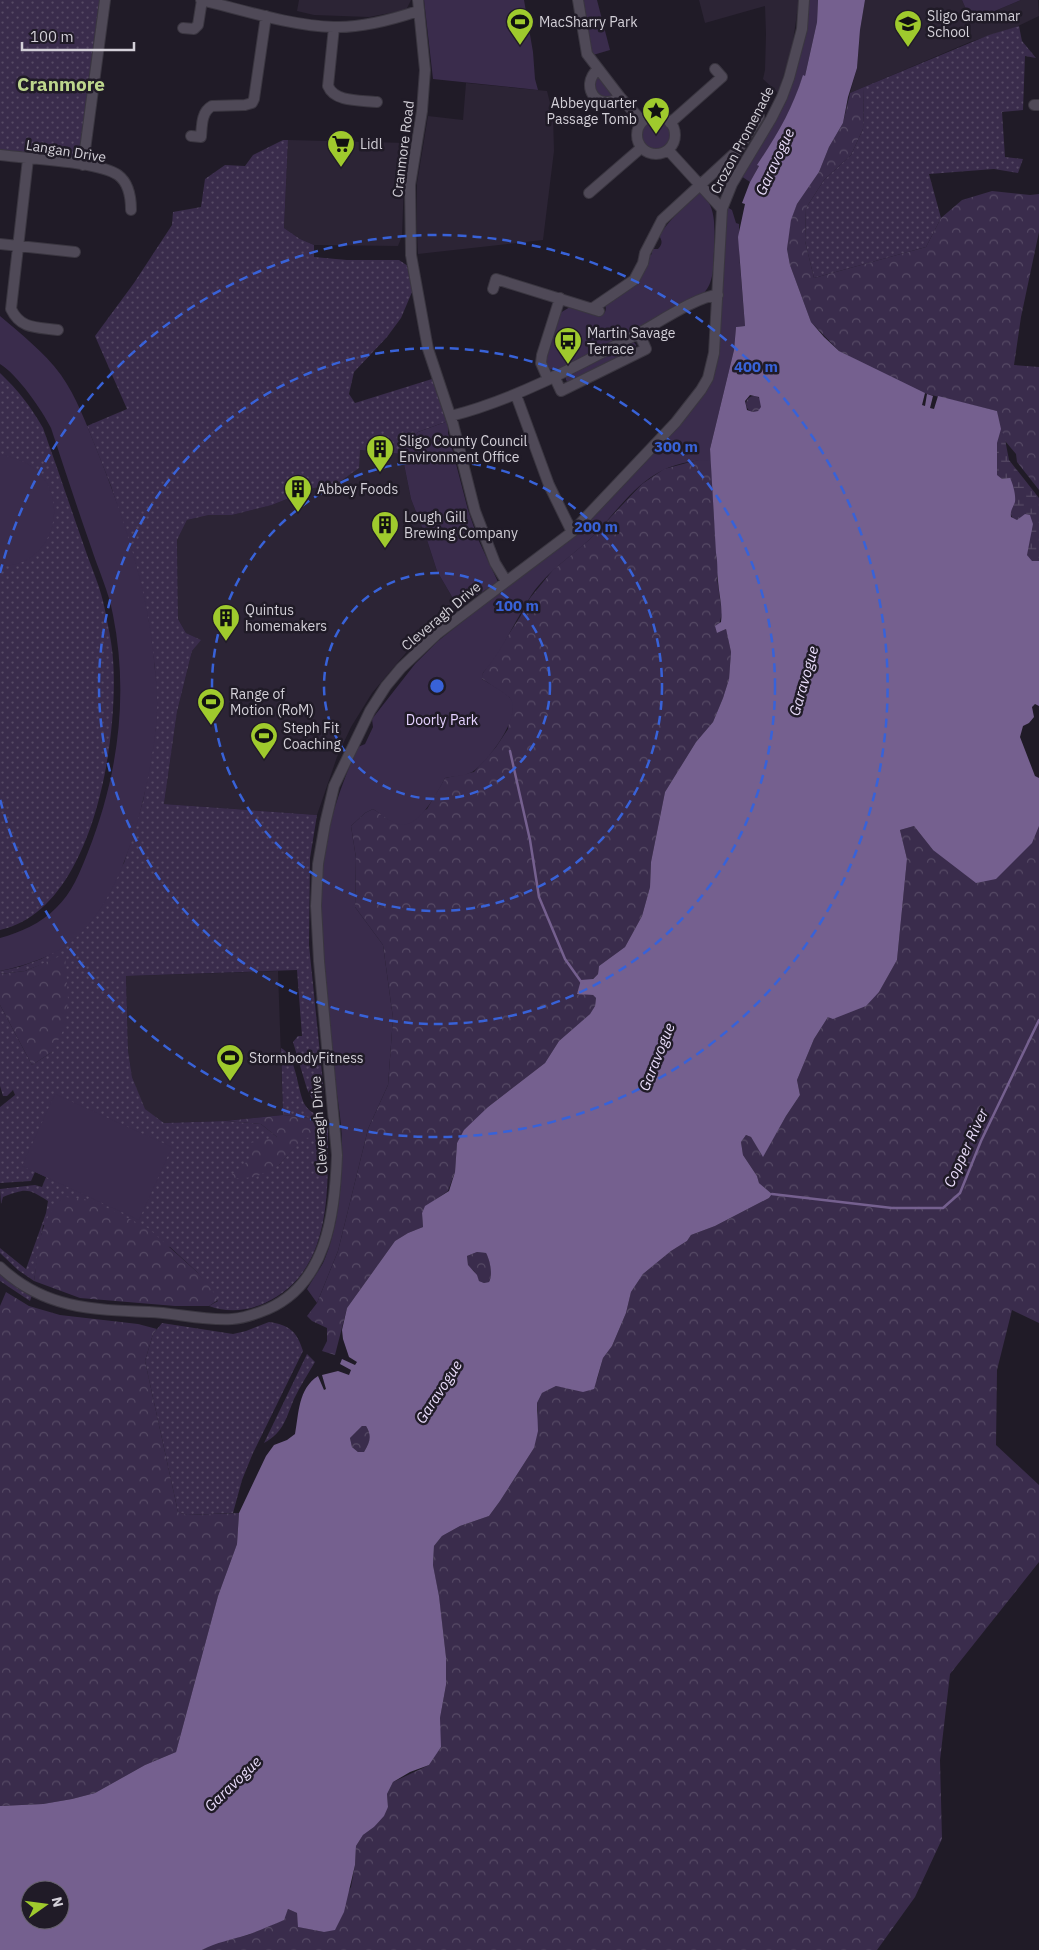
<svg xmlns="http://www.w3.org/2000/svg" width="1039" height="1950" font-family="'IBM Plex Sans',sans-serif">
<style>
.built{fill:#2c2435}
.grass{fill:url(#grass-dots)}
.forest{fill:url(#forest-crowns)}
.wetland{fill:url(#wetland-marsh)}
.green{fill:#3a2c4c}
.water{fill:#75608f;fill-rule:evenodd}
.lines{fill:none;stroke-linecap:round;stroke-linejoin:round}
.stream{stroke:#75608f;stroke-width:2.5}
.minor-casing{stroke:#3a3640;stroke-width:12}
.minor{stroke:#4f4957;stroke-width:10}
.ring{fill:none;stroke:#3862d8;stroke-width:2.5;stroke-dasharray:9 6}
.labels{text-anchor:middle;stroke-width:5;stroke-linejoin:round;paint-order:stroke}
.poi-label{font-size:14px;fill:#d3d0d8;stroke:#201b27;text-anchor:start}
.street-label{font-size:14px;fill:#d3d0d8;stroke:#201b27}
.park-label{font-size:14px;fill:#e5d2ff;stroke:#201b27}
.water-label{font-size:15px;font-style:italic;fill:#e9dcfa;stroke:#201b27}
.district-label{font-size:19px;font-weight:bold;fill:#bdd68d;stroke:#201b27}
.centre{fill:#3862d8;stroke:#201b27;stroke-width:2.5}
.ring-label{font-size:15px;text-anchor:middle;font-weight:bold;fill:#3862d8;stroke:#201b27;stroke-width:5;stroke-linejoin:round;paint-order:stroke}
</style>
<defs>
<pattern id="grass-dots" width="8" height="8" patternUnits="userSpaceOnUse" patternTransform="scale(1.25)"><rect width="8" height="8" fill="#3a2c4c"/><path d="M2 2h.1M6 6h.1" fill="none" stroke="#564a65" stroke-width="1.8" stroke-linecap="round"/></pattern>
<pattern id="forest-crowns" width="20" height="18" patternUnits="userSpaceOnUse" patternTransform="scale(1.25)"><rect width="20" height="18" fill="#3a2c4c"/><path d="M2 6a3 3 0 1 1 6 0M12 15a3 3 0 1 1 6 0" fill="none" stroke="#564a65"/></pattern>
<pattern id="wetland-marsh" width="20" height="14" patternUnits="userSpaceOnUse" patternTransform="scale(1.25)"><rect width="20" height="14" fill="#3a2c4c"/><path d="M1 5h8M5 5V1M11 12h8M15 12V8" fill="none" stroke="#564a65"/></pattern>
</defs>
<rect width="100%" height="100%" fill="#201b27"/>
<!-- built -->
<path class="built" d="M299 0H411L406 10 369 17 314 15 297 11Z
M699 0H799L792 48 778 93 763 79 765 70 766 34 765 6 705 23Z
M865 0H962L971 21 1021 0H1038L1039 16 1016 27 970 42 850 93 857 68 860 30Z
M466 83 547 91 553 115 554 151 543 240 418 254 417 231V183L428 116 463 120Z
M288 140 408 143 405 154 402 236 398 246 314 245 300 239 284 228Z
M360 450 402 454 411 499 427 540 437 571 458 607 410 648 372 693 351 727 337 757 317 815 164 804 177 712 192 651 200 640 186 633 178 619 177 540 187 520 209 515H232L272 505 314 488 335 485Z
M278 971 283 1115 225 1121 164 1123 144 1109 132 1077 128 1050 126 976Z"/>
<!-- grass -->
<path class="grass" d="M0 0H100L81 149 77 159 0 151Z
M1019 26 1022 41 1036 58 1025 56 1023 110 1002 112 1005 157 1023 159 1018 173 994 169 929 174 941 218 926 247 814 278 805 241 806 208 824 180 851 155 863 129 864 87 989 35Z
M283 140H288L284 228 300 239 314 245V257L347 260H399L408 266 413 282 412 292 401 318 387 337 354 372 349 394 355 403 432 379 437 388 448 421 418 432 402 454 360 450 359 468 335 485 314 488 272 505 232 515H209L187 520 177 540 178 619 186 633 201 640 192 651 177 712 164 804 317 815 310 858 309 945 324 1093 319 1101H313L307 1089 293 1042 298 1036H302L297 970 126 976 128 1050 132 1077 145 1109 164 1123 225 1121 261 1124 277 1137 228 1179 279 1165 303 1137H328C328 1198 330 1273 265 1303 247 1311 228 1313 209 1306L218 1301 197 1272 170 1247 43 1225 34 1281 18 1270 0 1253V1248L26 1269 46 1213 48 1201C28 1188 26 1188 3 1197L1 1204 0 1189 35 1185 42 1187 46 1177 139 1220 22 1166 35 1172 31 1181 0 1183V1107L15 1095 13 1090 7 1096H3L0 1086V1005L32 1065 52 1052 65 955 25 971 0 974V971L19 967 41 959 62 947 124 863 143 801 156 726 155 669 148 619 136 566 111 486 87 426 127 409 95 336 134 283 172 225 173 212 201 207 205 179 225 165 245 166 253 155Z
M0 373C18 390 31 407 43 428 57 467 70 506 84 546 91 567 101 588 105 610 108 626 112 643 113 659 119 738 94 910 0 930Z
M281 1048C297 1056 297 1091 305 1105 310 1113 320 1116 328 1120L283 1115Z
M0 1272 32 1295 30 1301 0 1281Z
M269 1322C289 1325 297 1331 303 1351L253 1453 242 1480 233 1513 187 1515 178 1512 145 1361 153 1334 162 1323 233 1334 246 1331Z
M307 1354 315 1362C308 1374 300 1386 294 1399 286 1418 284 1432 264 1443Z"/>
<!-- forest -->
<path class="forest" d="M864 87 863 129 851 155 824 180 806 208 805 241 814 278 926 247 941 218 962 200 992 191 1030 195 1039 194V232L1021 317 1014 365 1039 367V490L1017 462 1016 454 1000 435 997 411 927 394 906 386 839 351 811 322 790 265 787 249 788 237 791 219 797 204 819 172 829 147 843 123 850 93Z
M746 404a8 8 0 1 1 16 0a8 8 0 1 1-16 0Z
M698 460H711L714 518 719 567 717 578 722 613 717 633 726 629 731 652 729 679 723 698 713 722 696 742 665 792 651 862 650 887 642 916 625 947 599 966 598 974 577 993 593 995 596 998 595 1006 590 1014 559 1041 545 1063 488 1107 457 1143 455 1172 448 1191 425 1207 422 1213 423 1227 408 1233 395 1241 347 1308 335 1355 322 1351 327 1341V1328L312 1321 307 1316 317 1303 338 1251 368 1129 388 1085 393 1018 383 945 355 907 356 858 351 826 365 813 373 809 398 824 427 809 445 778 474 772 496 747 508 729 510 698 481 678 483 673 520 617 530 598 553 570 589 540 642 484 664 469Z
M914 826 933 850 1039 826V1323L1012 1310 997 1370 996 1445 1039 1485V1562L950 1674 940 1760 942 1839 915 1897 877 1950H202L214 1943 248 1935 283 1920 288 1909 297 1913 299 1927 324 1932 351 1887 355 1865 356 1846 363 1835 374 1827 388 1807 387 1794 393 1782 429 1765 440 1747V1718L446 1685V1657L439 1597 433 1565 434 1546 442 1536 460 1526 489 1516 500 1501 534 1448 538 1411 537 1403 542 1393 556 1386 567 1388 597 1380 603 1358 612 1346 626 1313 631 1292 643 1274 671 1251 687 1241 691 1235 715 1226 769 1198 772 1194 759 1183 757 1176 743 1155 741 1142 746 1135 751 1137 763 1156 786 1116 800 1095 797 1080 814 1039 828 1017 879 992 897 960 907 859 900 830Z
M65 954 68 999 65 1027 52 1052 32 1065 0 1005V974L25 971Z
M283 1115 328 1120V1137L303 1138 279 1165 256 1177 227 1179 251 1158 250 1143 277 1137 261 1124 225 1121Z
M66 1197 91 1200 148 1228 197 1272 215 1294 218 1300 209 1306H175L80 1298 34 1281C39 1250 38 1216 66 1197Z
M477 1252 486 1253C490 1260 493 1274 489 1282L484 1283 479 1281 474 1271 468 1266 467 1256Z
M6 1292 29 1306 60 1315 138 1324 157 1329 153 1334 145 1361 178 1512 187 1515 239 1513 237 1544 218 1596 176 1752 145 1765 95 1793 72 1799 43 1804 0 1806V1306Z
M362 1426H366C372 1436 370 1442 364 1452H358L352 1447 350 1438Z"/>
<!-- wetland -->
<path class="wetland" d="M996 428 1004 434 1009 460 1039 498V576L1027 555 1010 512 993 480Z"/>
<!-- green -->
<path class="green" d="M424 0H524L533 52 535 79 538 90 433 79Z
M581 0H597L610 50 593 55 590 52Z
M808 0H818L817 22 805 76H803C793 109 776 136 758 165L759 166 750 182 741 176 769 131Z
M962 0H1021L971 21Z
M598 76 614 95 607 98 596 93 594 82Z
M640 135a16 16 0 1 1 32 0a16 16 0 1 1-32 0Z
M697 191C719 203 714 232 714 252 713 262 714 271 711 280 709 287 706 291 701 296L557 370 548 369 544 363 560 313 570 307 601 315C607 313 606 308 605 303L635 285 647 256 652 254 651 249H658C662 245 663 241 659 236 669 219 685 208 697 191Z
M727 207 732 210 736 223 739 224V252L745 326 736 327 734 350 710 449 711 460C692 460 672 464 656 474 629 490 611 519 589 540 568 559 544 574 529 599 514 623 502 651 483 673L482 679C487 682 507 694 510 698 523 716 488 760 475 770 468 776 454 776 445 778 437 793 418 831 397 824 389 821 381 814 373 809L365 813 351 826 356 858 355 907 383 945 393 1018 388 1085 368 1129 338 1251 317 1303 307 1289C312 1280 318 1272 323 1263 338 1231 343 1180 342 1144 342 1119 336 1094 334 1069 327 1008 320 946 322 885 323 836 338 791 358 747L365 744 373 727 372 719 415 664 438 641 543 558 681 424 718 347Z
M0 316C21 334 44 352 61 375 76 396 86 423 96 448 124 517 150 596 155 670 157 689 158 710 156 728 148 791 128 885 82 932 61 954 29 965 0 971V938C21 932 40 924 56 908 72 893 80 872 88 852 118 776 129 696 113 615 109 592 98 569 91 547 77 507 64 468 51 428 42 410 17 374 0 364Z
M633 341 636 345 634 350 568 382 566 380 565 374Z
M448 421V433L468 510 478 539 498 582 458 607 437 571 427 540 411 499 402 454 418 432Z
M0 455C79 465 65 568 0 566Z
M55 1094 172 1147 139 1220 22 1166Z"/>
<!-- water -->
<path class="water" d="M818 0H865L860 30 857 68 848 97 843 123 829 147 819 172 797 204 791 220 787 249 790 265 811 322 824 337 839 351 925 393 922 405 925 406 927 394 933 396 930 408 934 409 938 396 997 411 1001 429 997 443V475L1002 479 1010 478C1013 484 1016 495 1015 502 1013 508 1010 510 1011 517L1017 520 1025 514 1030 515 1033 524 1027 555 1032 561H1039V706L1035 704 1032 707 1034 717 1029 723 1023 726 1020 737 1035 776 1039 778V826L1032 843 996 879 976 883 933 850 914 826 900 830 907 859 897 960 879 992 866 1006 833 1019 828 1017 814 1039 797 1080 800 1095 786 1116 763 1157 751 1137 746 1135 741 1142 743 1155 757 1176 759 1183 772 1194 769 1198 715 1226 691 1235 687 1241 671 1251 643 1274 631 1292 626 1313 612 1346 603 1358 594 1389 583 1392 556 1386 542 1393 537 1403 538 1431 534 1448 500 1501 489 1516 460 1526 442 1536 434 1546 433 1565 439 1596 446 1657V1685L440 1718 441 1747 429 1765 410 1772 393 1782 387 1794 388 1807 384 1816 374 1827 363 1835 356 1846 355 1865 344 1912 335 1930 324 1932 298 1927 297 1913 288 1909 284 1920C272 1925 259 1931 247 1935 231 1940 217 1942 202 1950H0V1806L43 1804 72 1799 95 1793 145 1765 176 1752 218 1596 237 1544 239 1513 266 1456 274 1445 287 1440 295 1434C299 1413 298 1389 318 1376L324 1390 326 1389 322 1375 338 1371 349 1375 351 1370 340 1364 342 1359 355 1365 357 1362 349 1357 343 1339 342 1330 347 1308 395 1241 408 1233 423 1227 422 1213 425 1206 449 1191 455 1172 457 1143 464 1130 488 1107 545 1063 559 1041 590 1014 595 1006 596 998 593 995 577 994 581 980 593 979 598 974 599 966 625 947 642 916 650 887 651 862 665 792 696 742 713 722 723 698 729 679 731 652 726 629 717 633 715 626 721 622C723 608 719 595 718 581 717 572 718 563 716 553L710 449 734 350 736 327 745 326 738 237 745 204 742 203 750 182 759 166 757 165C777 135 792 110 803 75L805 76 817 22ZM750 395 759 397 761 407 758 411 753 412 747 410 745 401ZM477 1252 486 1253C490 1260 493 1275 489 1282L484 1283 479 1281 477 1275 468 1265 467 1256ZM362 1426H366C372 1436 370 1442 364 1452H358L352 1447 350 1438ZM30 1890H60V1920H30Z"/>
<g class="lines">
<!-- stream -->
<path class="stream" d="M510 751 530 840 539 897 565 959 582 983
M772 1194 892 1208H943L960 1193 981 1141 1039 1020"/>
<defs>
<path id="minor" d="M201 0C243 10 292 26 334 27 362 28 391 20 418 11
M418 0 425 70 422 111 410 185 411 255 428 349 453 424 475 511 495 563 506 581
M578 0 587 54 620 97 642 121
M334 27 328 86C335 103 362 100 377 102
M183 28 194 29 198 25 202 0
M598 69C578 87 599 113 620 97
M1034 105H1039
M637 135a19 19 0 1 1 38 0a19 19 0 1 1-38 0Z
M670 123 722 77 715 69
M191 136 201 137C202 126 201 112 212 106L245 105 252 103 254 99 266 16
M668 150 722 209
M0 155C27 159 98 161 118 175 129 183 131 197 131 210
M28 159 11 309C21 330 38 327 58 330
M83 165 105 0
M589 193 641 148
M0 244 75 252
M493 289 496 279 599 311
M593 308 634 280 643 263 645 253 662 220 737 151 759 116
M554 376 561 391 646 349 639 333
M548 379 541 363 542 355 560 298
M516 395 549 485 572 532
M451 416C517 399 579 365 639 333 658 323 697 296 718 295
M0 1267C43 1308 92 1310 149 1312 176 1313 204 1321 232 1319 245 1318 256 1314 268 1309 327 1283 335 1213 337 1155L319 961 316 906 318 864 325 824 334 786 370 711 386 686 401 668 437 634 572 532 676 422 701 390 708 378 714 353 722 209 732 184 771 119 782 97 789 78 802 29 804 0"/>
</defs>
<!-- minor casing -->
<use href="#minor" class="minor-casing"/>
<!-- minor -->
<use href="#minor" class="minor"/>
</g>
<!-- distance rings -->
<g class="ring">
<circle cx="437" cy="686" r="113"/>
<circle cx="437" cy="686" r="225"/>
<circle cx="437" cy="686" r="338"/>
<path d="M0 573A451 451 0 1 1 0 799"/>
</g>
<!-- icons -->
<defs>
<symbol id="stadium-pin" viewBox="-11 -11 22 30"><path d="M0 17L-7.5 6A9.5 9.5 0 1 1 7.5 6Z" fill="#9fca2d" stroke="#201b27"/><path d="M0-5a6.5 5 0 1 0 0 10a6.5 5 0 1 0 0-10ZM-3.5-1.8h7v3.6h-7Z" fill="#111"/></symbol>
<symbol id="school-pin" viewBox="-11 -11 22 30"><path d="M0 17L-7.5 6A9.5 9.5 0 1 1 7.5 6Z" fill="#9fca2d" stroke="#201b27"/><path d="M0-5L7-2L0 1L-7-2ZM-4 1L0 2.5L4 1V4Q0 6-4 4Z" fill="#111"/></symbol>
<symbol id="sight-pin" viewBox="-11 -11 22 30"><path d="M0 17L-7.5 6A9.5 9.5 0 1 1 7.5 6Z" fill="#9fca2d" stroke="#201b27"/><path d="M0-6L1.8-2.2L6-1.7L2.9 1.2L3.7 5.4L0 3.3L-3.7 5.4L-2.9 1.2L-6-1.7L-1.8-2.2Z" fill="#111"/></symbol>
<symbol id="supermarket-pin" viewBox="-11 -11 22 30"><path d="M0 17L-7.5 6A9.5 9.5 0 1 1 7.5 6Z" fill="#9fca2d" stroke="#201b27"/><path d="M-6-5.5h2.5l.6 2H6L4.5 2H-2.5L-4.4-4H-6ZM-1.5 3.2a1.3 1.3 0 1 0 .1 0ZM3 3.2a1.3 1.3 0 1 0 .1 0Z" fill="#111"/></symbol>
<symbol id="bus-pin" viewBox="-11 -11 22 30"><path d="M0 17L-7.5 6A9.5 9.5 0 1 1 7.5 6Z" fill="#9fca2d" stroke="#201b27"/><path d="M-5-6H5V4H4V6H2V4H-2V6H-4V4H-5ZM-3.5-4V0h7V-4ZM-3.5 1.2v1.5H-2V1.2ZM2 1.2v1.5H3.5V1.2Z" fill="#111"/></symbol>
<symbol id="building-pin" viewBox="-11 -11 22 30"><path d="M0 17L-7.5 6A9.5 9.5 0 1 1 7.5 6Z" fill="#9fca2d" stroke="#201b27"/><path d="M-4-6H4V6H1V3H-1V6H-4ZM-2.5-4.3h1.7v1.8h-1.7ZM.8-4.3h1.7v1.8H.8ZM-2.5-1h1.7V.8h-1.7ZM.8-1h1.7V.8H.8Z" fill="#111"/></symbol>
</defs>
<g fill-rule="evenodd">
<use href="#stadium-pin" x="504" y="6" width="32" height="43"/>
<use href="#school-pin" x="892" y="8" width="32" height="43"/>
<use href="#sight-pin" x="640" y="95" width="32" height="43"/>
<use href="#supermarket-pin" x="325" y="128" width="32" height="43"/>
<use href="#bus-pin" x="552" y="325" width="32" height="43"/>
<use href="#building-pin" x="364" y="433" width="32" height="43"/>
<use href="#building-pin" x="282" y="473" width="32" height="43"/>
<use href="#building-pin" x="369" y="509" width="32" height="43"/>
<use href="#building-pin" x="210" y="602" width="32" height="43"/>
<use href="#stadium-pin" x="195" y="686" width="32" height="43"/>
<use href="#stadium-pin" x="248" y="720" width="32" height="43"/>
<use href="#stadium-pin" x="214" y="1042" width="32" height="43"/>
</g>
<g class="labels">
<!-- poi labels -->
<g class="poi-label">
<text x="927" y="21">Sligo Grammar<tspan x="927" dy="16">School</tspan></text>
<text x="539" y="27">MacSharry Park</text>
<text x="637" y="108" text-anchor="end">Abbeyquarter<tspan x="637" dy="16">Passage Tomb</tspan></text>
<text x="360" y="149">Lidl</text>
<text x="587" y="338">Martin Savage<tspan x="587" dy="16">Terrace</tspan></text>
<text x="399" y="446">Sligo County Council<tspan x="399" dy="16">Environment Office</tspan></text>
<text x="317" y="494">Abbey Foods</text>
<text x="404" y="522">Lough Gill<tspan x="404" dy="16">Brewing Company</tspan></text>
<text x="245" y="615">Quintus<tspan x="245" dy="16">homemakers</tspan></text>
<text x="230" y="699">Range of<tspan x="230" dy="16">Motion (RoM)</tspan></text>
<text x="283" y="733">Steph Fit<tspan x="283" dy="16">Coaching</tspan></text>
<text x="249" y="1063">StormbodyFitness</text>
</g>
<!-- street labels -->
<g class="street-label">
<text transform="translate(742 140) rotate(-62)" y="5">Crozon Promenade</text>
<text transform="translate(403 149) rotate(-83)" y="5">Cranmore Road</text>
<text transform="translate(66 151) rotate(9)" y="5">Langan Drive</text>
<text transform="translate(441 616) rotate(-40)" y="5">Cleveragh Drive</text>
<text transform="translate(319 1125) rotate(-94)" y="5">Cleveragh Drive</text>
</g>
<!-- park labels -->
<g class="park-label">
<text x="442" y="725">Doorly Park</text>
</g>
<!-- water labels -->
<g class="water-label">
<text transform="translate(775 162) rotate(-65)" y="5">Garavogue</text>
<text transform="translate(804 681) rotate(-74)" y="5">Garavogue</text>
<text transform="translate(657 1057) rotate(-68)" y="5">Garavogue</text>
<text transform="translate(966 1148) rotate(-65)" y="5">Copper River</text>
<text transform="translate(439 1392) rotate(-57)" y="5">Garavogue</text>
<text transform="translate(233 1784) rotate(-44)" y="5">Garavogue</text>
</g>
<!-- district labels -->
<g class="district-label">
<text x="61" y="91">Cranmore</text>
</g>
</g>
<circle cx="437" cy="686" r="8" class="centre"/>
<g class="ring-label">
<text x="756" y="372">400 m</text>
<text x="676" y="452">300 m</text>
<text x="596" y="532">200 m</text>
<text x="517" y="611">100 m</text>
</g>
<!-- north arrow -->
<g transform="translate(45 1905) rotate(76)"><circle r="24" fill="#201b27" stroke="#68636e"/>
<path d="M0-4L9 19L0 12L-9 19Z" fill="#9fca2d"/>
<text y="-8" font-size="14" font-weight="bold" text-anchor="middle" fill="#d3d0d8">N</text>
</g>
<!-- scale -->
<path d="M22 42v8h112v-8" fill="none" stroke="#d3d0d8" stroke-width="2.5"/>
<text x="30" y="42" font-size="15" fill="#d3d0d8" stroke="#201b27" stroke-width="4" paint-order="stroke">100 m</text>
</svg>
